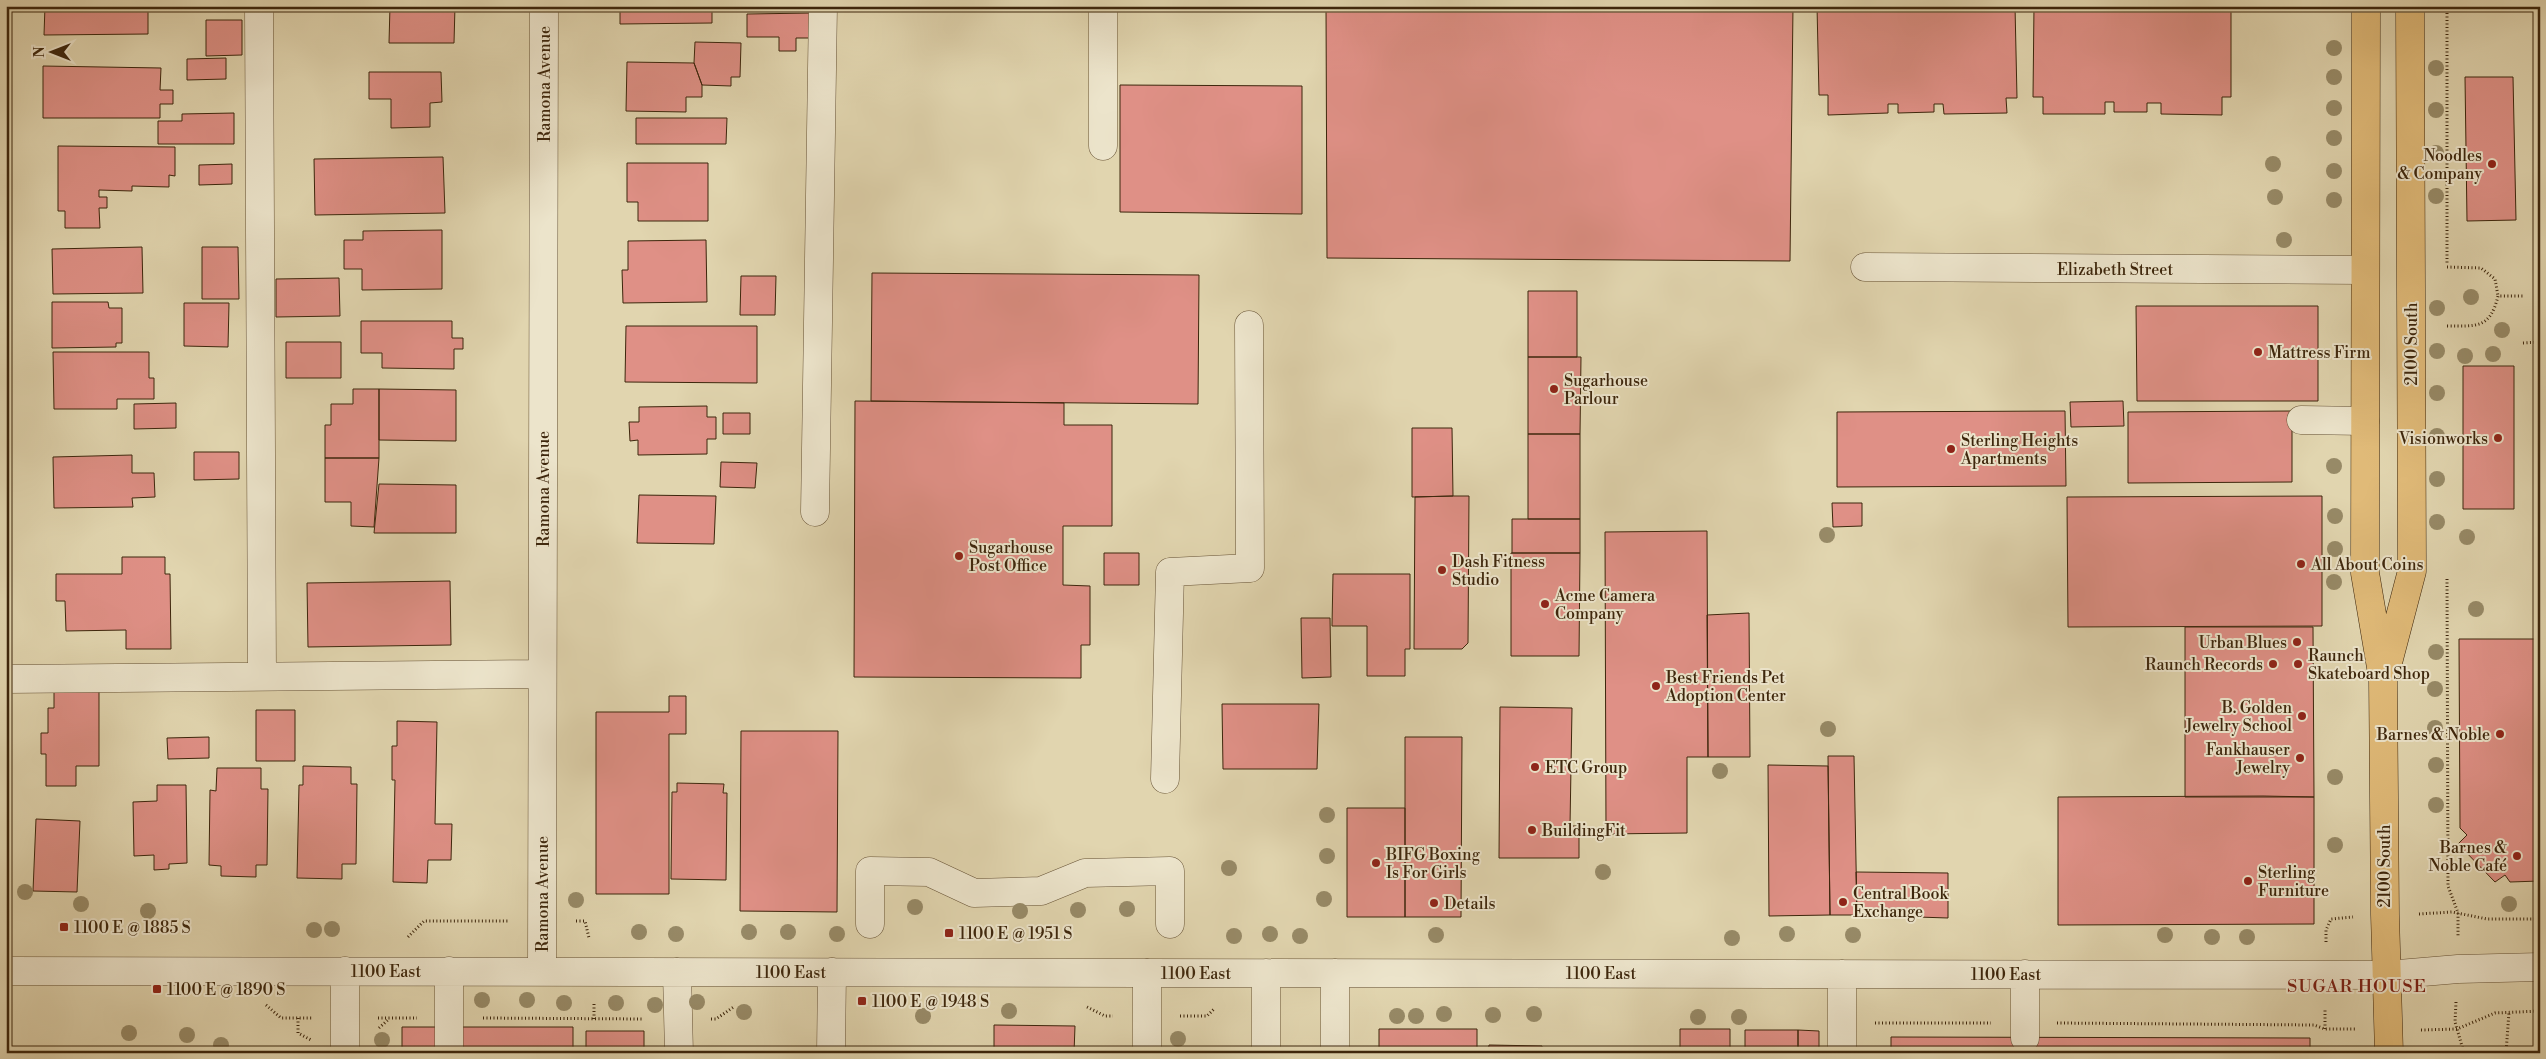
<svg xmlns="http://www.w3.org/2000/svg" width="2546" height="1059" font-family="'Libre Bodoni',serif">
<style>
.building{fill:#df9086;stroke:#3d260c}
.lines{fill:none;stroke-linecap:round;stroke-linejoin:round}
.minor-casing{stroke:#665235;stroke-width:29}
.major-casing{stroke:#3d260c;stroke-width:29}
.path{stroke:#3d260c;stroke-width:3;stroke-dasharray:1 2.5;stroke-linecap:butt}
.minor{stroke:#ece4cb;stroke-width:28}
.major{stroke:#e0ba78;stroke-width:28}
.tree{fill:#978a67}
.poi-dot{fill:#8f2418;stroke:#ece4cb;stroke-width:2}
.labels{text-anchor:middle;stroke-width:4;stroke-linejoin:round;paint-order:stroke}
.street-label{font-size:16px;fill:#3d260c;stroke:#ece4cb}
.poi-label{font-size:16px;fill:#3d260c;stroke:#ece4cb;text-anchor:start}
.neighbourhood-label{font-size:18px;letter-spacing:1px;fill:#7a1f14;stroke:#ece4cb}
</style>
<rect width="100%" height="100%" fill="#e1d5af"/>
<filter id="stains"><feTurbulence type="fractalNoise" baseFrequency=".004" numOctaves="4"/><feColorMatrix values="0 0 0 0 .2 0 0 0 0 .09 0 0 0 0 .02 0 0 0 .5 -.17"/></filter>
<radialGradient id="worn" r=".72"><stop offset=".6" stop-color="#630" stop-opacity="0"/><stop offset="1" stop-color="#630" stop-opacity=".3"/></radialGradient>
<!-- building -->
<path class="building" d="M45 6H148V34L44 35Z
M390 6H455L454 43H389Z
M620 6H712V23L620 24Z
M1326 6H1793L1790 261 1327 258Z
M1817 6H2015L2017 98H2006L2007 113 1944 114 1943 104H1934V112L1898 113V104H1888V113L1828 115V95H1819Z
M2034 6H2231V97H2222V115L2161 114V103H2147V112H2114V102H2105V114H2043V97H2033Z
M812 13V38H796V51H779V37H747V14Z
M206 20H242V55L206 56Z
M695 42 741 43 740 77H731V86L702 85 694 63Z
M226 58V79L187 80V59Z
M627 62 694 63 702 85V97H686V112L626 111Z
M43 66 161 68 160 90H173V104H160V118H43Z
M369 72H441L442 102 430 103V127L391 128V99H369Z
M2465 77H2513L2516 220 2467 221Z
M1120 85 1302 86V214L1120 212Z
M234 113V144H158V121H182V114Z
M636 118H727L726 144H636Z
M58 146 175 147V176L169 175V187L132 186V191L99 190V197H107V208H99L100 228H65V211H58Z
M443 157 445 213 315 215 314 159Z
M627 163H708V221H638V202H627Z
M232 164V184L199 185V165Z
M442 230V289L362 290V269H344V240H363V231Z
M706 240 707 302 623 303 622 270H628V241Z
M142 247 143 293 53 294 52 249Z
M202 247H238L239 299H202Z
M872 273 1199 275 1198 404 871 401Z
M741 276H776L775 315H740Z
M339 278 340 316 276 317V279Z
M1528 291H1577V357H1528Z
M52 302H108L109 308H122V343H116V347L52 348Z
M184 303H229L228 347 184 346Z
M2136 306H2318V401H2137Z
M361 321H452V338H463V349H454V369L382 368V353H361Z
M626 326H757V383L625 382Z
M286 342H341V378H286Z
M53 352H149V378H154V399H117V409H54Z
M1528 357H1581L1580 434H1528Z
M2463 366H2514V509H2463Z
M353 389H379V458H325V425H331V404H353Z
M379 389 456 390V441L379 440Z
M855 401 1064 403V425H1112V526H1063V585L1090 586V645H1081V678L854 677Z
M2123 401 2124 426 2071 427 2070 402Z
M176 403V428L134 429V404Z
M707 406V417H716V439H707V454L638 455V440L630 441 629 422H639V407Z
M2065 411 2066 486 1837 487V412Z
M2292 411V482L2128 483V412Z
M723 413H750V434H723Z
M1412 428H1452L1453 496 1412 497Z
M1528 434H1580V519H1528Z
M194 452H239V479L194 480Z
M132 455V473H154L155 497 132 498 133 507 54 508 53 457Z
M325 458H379L374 527 351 526V502H325Z
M721 462 757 463 755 488 720 487Z
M379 484 456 485V533H374Z
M639 495 716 496 714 544 637 543Z
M1453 496H1469L1468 643 1462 649H1414L1415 497Z
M2322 496V626L2068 627 2067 497Z
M1832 503H1862V526L1833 527Z
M1512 519H1580V553H1512Z
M1707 531 1708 757H1687V833L1606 834 1605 532Z
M1104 553H1139V585H1104Z
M1511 553H1580L1579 656H1511Z
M122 557H165V574H170L171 649H126V630L66 631 65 601H56V574H122Z
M1333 574H1410V649H1405V676H1367V626H1332Z
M450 581 451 645 308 647 307 583Z
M1749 613 1750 757H1708L1707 615Z
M1301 618H1330L1331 677 1302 678Z
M2185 627H2313L2314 797H2185Z
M2459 639H2540V881L2510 882 2505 875 2495 882 2458 844 2467 835 2460 828Z
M54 686H99V766H76V786H46V754H41V733H48V708H54Z
M669 696H686V734H669V894H596V712H669Z
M1222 704H1319L1317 769H1223Z
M1500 707 1572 708 1570 826H1579V858H1499Z
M256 710H295V761H256Z
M397 721 437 722 435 824H452L451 860H428L427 883 393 882 395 780H392V746H397Z
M741 731H838L837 912 740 911Z
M209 737V758L168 759 167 738Z
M1405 737H1462L1461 917H1405Z
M1828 756H1854L1857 915H1830Z
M1768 765 1828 766 1830 915 1769 916Z
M303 766 351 767V784H357L356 864H342V879L297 878 299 785H303Z
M217 768H261V789H268L267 865H256V877L221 876V866L209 865 210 790 216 791Z
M677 783 724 784 723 793H727L726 880 671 879 672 792H677Z
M157 785H186L187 863 169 864V869L154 870V855L134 856 133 802 157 801Z
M2263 796 2314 797V924L2058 925V797Z
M1347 808H1405V917H1347Z
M36 819 80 821 77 892 33 891Z
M1856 872 1948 873V918L1857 915Z
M994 1025 1075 1026 1074 1053H994Z
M402 1027H573V1053H402Z
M1379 1029H1477V1053H1379Z
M1680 1029H1730V1053H1680Z
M1745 1030H1798V1053H1745Z
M1798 1030 1819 1031V1053H1798Z
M586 1031H644V1053H586Z
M1891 1037 2310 1038V1053H1891Z
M1489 1045 1542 1046V1053H1488Z
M1235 1051H1360V1053H1235Z"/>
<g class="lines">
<defs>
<path id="minor" d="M259 6 262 675
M1103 146V6
M1865 267 2365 270
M2301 420 2365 421
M815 512 823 6
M6 679 542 674
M1165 779 1170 572 1250 568 1249 325
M870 924V871L929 872 974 893 1041 891 1085 873 1170 871V924
M6 971 2387 975 2458 969 2540 967
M345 971V1053
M449 971V1053
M542 971 544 6
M677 972 679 1053
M1147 973V1053
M1266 973V1053
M1842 974V1053
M2025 974V1038
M831 1053 832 972
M1335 1053V973"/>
<path id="major" d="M2366 6 2365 573 2383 679 2385 915 2389 1053
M2386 670 2412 571 2410 6"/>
</defs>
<!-- minor casing -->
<use href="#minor" class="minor-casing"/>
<!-- major casing -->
<use href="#major" class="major-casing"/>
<!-- path -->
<path class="path" d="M2447 6V265
M2447 267 2481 268 2495 279 2498 296
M2447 326C2477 326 2490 329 2498 296H2523
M2523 343 2540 342
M2447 579 2448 886 2458 913V936
M2537 590 2540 593
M2419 914 2452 912 2487 919H2540
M576 921H585L589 938
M408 937 424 921H508
M2326 942V930L2331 919 2353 917
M2456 1002 2455 1022 2464 1053
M594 1004V1019
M266 1005 281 1018H312
M1087 1007 1105 1016H1113
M1180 1016H1207L1215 1008
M298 1018V1033L311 1040
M378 1018H417
M483 1018 644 1019
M711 1019H716L735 1006
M1875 1023H1991
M2057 1023 2314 1025 2325 1029H2355
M379 1028 389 1019
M2325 1029V1008
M2421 1030 2457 1029 2495 1013 2540 1011
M2506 1053 2509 1012"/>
<!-- minor -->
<use href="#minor" class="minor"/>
<!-- major -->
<use href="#major" class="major"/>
</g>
<!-- trees -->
<g class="tree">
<circle cx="2334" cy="48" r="8"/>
<circle cx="2436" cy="68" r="8"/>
<circle cx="2334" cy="77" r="8"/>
<circle cx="2334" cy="108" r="8"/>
<circle cx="2436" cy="110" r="8"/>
<circle cx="2334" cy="138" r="8"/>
<circle cx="2436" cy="153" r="8"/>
<circle cx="2273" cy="164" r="8"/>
<circle cx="2334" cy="171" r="8"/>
<circle cx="2436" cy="196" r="8"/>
<circle cx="2275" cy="197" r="8"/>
<circle cx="2334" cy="200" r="8"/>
<circle cx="2284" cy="240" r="8"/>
<circle cx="2471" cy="297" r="8"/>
<circle cx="2437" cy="308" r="8"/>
<circle cx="2502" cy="330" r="8"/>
<circle cx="2437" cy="351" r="8"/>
<circle cx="2493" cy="354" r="8"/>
<circle cx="2465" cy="356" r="8"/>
<circle cx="2437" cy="393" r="8"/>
<circle cx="2437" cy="436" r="8"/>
<circle cx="2334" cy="466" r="8"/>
<circle cx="2437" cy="479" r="8"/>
<circle cx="2335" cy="516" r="8"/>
<circle cx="2437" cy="522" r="8"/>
<circle cx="1827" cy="535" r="8"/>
<circle cx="2467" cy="537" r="8"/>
<circle cx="2335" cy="549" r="8"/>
<circle cx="2334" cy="582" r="8"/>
<circle cx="2476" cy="609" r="8"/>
<circle cx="2436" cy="652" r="8"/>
<circle cx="2435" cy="689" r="8"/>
<circle cx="2435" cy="728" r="8"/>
<circle cx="1828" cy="729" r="8"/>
<circle cx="2436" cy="765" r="8"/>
<circle cx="1720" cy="771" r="8"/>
<circle cx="2335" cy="777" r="8"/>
<circle cx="2436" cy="805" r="8"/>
<circle cx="1327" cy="815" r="8"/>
<circle cx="2335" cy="845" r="8"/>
<circle cx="1327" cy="856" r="8"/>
<circle cx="1229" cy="868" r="8"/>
<circle cx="1603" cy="872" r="8"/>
<circle cx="25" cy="892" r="8"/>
<circle cx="1324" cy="899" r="8"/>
<circle cx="576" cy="900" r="8"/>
<circle cx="81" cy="904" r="8"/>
<circle cx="2509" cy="904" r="8"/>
<circle cx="915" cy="907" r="8"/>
<circle cx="1127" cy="909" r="8"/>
<circle cx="1078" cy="910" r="8"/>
<circle cx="148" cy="911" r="8"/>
<circle cx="1020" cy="911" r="8"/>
<circle cx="332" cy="929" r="8"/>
<circle cx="314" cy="930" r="8"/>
<circle cx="639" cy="932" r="8"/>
<circle cx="749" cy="932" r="8"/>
<circle cx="788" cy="932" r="8"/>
<circle cx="676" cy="934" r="8"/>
<circle cx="837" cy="934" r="8"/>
<circle cx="1270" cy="934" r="8"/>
<circle cx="1787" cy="934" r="8"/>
<circle cx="1436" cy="935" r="8"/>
<circle cx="1853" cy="935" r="8"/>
<circle cx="2165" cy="935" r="8"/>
<circle cx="1234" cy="936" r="8"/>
<circle cx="1300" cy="936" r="8"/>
<circle cx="2212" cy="937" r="8"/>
<circle cx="2247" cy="937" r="8"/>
<circle cx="1732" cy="938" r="8"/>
<circle cx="482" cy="1000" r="8"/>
<circle cx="527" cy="1000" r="8"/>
<circle cx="697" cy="1002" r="8"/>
<circle cx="564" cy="1003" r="8"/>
<circle cx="616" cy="1003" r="8"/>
<circle cx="655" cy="1005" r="8"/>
<circle cx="1009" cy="1011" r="8"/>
<circle cx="744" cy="1012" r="8"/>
<circle cx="1444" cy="1014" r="8"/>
<circle cx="1534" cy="1014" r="8"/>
<circle cx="1493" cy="1015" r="8"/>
<circle cx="923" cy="1016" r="8"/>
<circle cx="1397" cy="1016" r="8"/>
<circle cx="1416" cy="1016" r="8"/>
<circle cx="1698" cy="1017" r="8"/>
<circle cx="1739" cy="1017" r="8"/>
<circle cx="129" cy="1033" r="8"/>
<circle cx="187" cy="1035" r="8"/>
<circle cx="1178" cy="1039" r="8"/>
<circle cx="382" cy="1040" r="8"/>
<circle cx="221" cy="1045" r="8"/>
</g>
<!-- markers -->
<g class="poi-dot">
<circle cx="2492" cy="164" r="5"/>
<circle cx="2258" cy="352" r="5"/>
<circle cx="1554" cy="389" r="5"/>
<circle cx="2498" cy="438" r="5"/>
<circle cx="1951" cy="449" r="5"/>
<circle cx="959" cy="556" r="5"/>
<circle cx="2301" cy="564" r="5"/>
<circle cx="1442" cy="570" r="5"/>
<circle cx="1545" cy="604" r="5"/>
<circle cx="2297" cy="642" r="5"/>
<circle cx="2273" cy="664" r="5"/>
<circle cx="2298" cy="664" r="5"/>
<circle cx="1656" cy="686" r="5"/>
<circle cx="2302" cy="716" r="5"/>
<circle cx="2500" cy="734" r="5"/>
<circle cx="2300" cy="758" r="5"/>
<circle cx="1535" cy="767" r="5"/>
<circle cx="1532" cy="830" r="5"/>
<circle cx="2517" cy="856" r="5"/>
<circle cx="1376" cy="863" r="5"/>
<circle cx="2248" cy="881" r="5"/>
<circle cx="1843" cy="902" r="5"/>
<circle cx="1434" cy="903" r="5"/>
<rect x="59" y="922" width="10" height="10" rx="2.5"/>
<rect x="944" y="928" width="10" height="10" rx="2.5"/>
<rect x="152" y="984" width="10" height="10" rx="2.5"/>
<rect x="857" y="996" width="10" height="10" rx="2.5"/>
</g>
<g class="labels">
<!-- street labels -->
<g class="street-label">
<text transform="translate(544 84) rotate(-90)" y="6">Ramona Avenue</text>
<text x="2115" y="275">Elizabeth Street</text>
<text transform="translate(2411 344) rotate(-90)" y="6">2100 South</text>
<text transform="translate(543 489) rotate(-90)" y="6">Ramona Avenue</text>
<text transform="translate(2384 866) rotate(-90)" y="6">2100 South</text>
<text transform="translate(542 894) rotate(-90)" y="6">Ramona Avenue</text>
<text x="386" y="977">1100 East</text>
<text x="791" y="978">1100 East</text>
<text x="1196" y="979">1100 East</text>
<text x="1601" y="979">1100 East</text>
<text x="2006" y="980">1100 East</text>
</g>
<!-- poi labels -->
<g class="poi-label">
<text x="2482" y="161" text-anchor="end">Noodles<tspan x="2482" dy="18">&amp; Company</tspan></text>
<text x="2268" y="358">Mattress Firm</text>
<text x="1564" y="386">Sugarhouse<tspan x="1564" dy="18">Parlour</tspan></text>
<text x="2488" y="444" text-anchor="end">Visionworks</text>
<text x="1961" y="446">Sterling Heights<tspan x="1961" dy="18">Apartments</tspan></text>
<text x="969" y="553">Sugarhouse<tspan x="969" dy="18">Post Office</tspan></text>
<text x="1452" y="567">Dash Fitness<tspan x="1452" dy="18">Studio</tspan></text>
<text x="2311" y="570">All About Coins</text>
<text x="1555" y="601">Acme Camera<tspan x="1555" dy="18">Company</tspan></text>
<text x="2287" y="648" text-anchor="end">Urban Blues</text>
<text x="2308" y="661">Raunch<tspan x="2308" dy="18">Skateboard Shop</tspan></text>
<text x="2263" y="670" text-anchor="end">Raunch Records</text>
<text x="1666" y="683">Best Friends Pet<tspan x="1666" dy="18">Adoption Center</tspan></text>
<text x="2292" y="713" text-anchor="end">B. Golden<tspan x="2292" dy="18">Jewelry School</tspan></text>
<text x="2490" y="740" text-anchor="end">Barnes &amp; Noble</text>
<text x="2290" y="755" text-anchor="end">Fankhauser<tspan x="2290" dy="18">Jewelry</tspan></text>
<text x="1545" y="773">ETC Group</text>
<text x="1542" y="836">BuildingFit</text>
<text x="2507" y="853" text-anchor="end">Barnes &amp;<tspan x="2507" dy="18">Noble Café</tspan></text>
<text x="1386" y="860">BIFG Boxing<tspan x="1386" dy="18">Is For Girls</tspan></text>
<text x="2258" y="878">Sterling<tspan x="2258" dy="18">Furniture</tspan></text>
<text x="1853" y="899">Central Book<tspan x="1853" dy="18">Exchange</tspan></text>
<text x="1444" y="909">Details</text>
<text x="74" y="933">1100 E @ 1885 S</text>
<text x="959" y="939">1100 E @ 1951 S</text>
<text x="167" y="995">1100 E @ 1890 S</text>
<text x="872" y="1007">1100 E @ 1948 S</text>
</g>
<!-- neighbourhood labels -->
<g class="neighbourhood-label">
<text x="2357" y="992">SUGAR HOUSE</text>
</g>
</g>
<!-- margin -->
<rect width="2546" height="1059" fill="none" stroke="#e1d5af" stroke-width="25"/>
<rect x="8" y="8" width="2531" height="1044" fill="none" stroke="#3d260c" stroke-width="2.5"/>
<rect x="12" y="12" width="2521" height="1034" fill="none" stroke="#3d260c"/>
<!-- north arrow -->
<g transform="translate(52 52) rotate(270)" stroke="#ece4cb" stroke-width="4" paint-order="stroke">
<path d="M0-4L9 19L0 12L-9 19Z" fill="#3d260c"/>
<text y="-8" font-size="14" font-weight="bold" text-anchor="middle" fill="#3d260c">N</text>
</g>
<rect width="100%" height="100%" filter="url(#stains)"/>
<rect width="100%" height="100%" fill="url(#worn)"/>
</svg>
